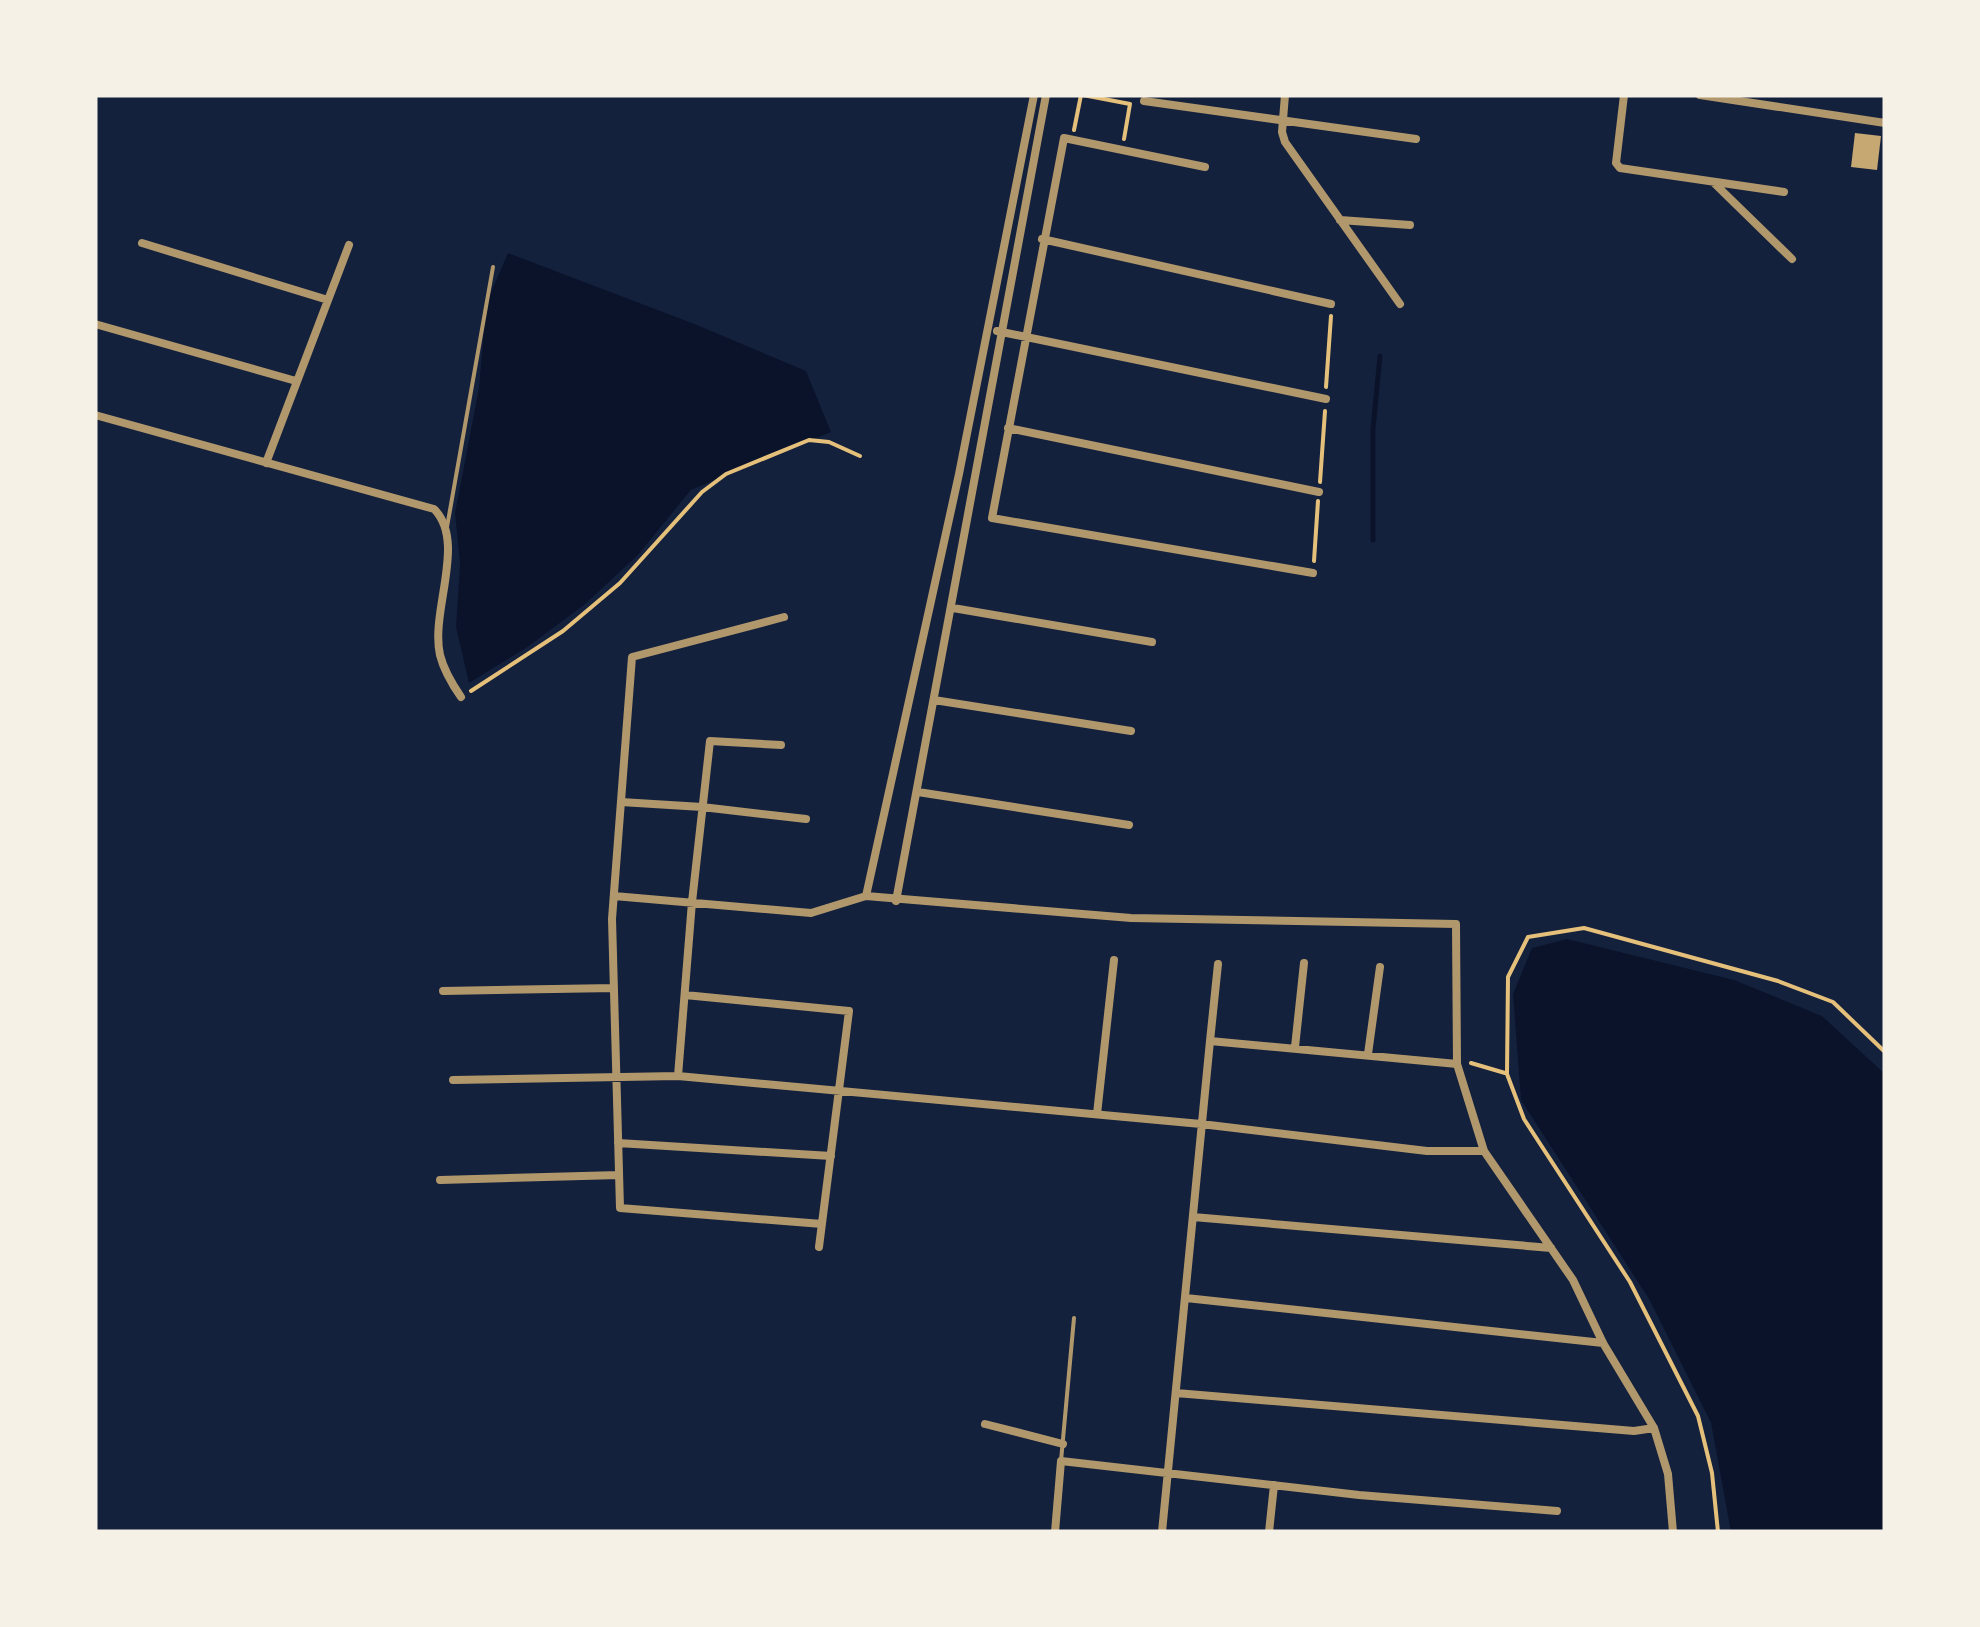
<svg xmlns="http://www.w3.org/2000/svg" width="1980" height="1627" font-family="Commissioner,sans-serif">
<style>
.water{fill:#0b132b}
.lines{fill:none;stroke-linecap:round;stroke-linejoin:round}
.stream{stroke:#0b132b;stroke-width:5}
.building{fill:#c6a872}
.path{stroke:#e5c07b;stroke-width:4}
.service{stroke:#b1986c;stroke-width:4}
.minor{stroke:#b1986c;stroke-width:8}
</style>
<rect width="100%" height="100%" fill="#14213d"/>
<!-- water -->
<path class="water" d="M508 253 697 325 806 371 831 432 691 490 637 556 584 605 526 648 469 683 456 627 460 564 455 513 479 388 486 304Z
M1567 939 1734 980 1822 1016 1885 1074V1532H1731L1711 1423 1649 1299 1521 1100 1513 994 1532 948Z"/>
<g class="lines">
<!-- stream -->
<path class="stream" d="M1373 540V429L1380 356"/>
</g>
<!-- building -->
<path class="building" d="M1855 133 1881 136 1877 170 1851 167Z"/>
<g class="lines">
<!-- path -->
<path class="path" d="M1083 95 1130 104 1124 139
M1074 130 1081 95
M1326 387 1331 316
M1320 482 1325 411
M1314 561 1318 501
M471 691 563 631 620 583 702 492 726 474 809 440 829 442 860 456
M1471 1063 1505 1073
M1718 1532 1712 1473 1698 1416 1630 1282 1524 1119 1507 1074 1508 977 1528 937 1584 928 1778 981 1833 1002 1885 1052"/>
<!-- service -->
<path class="service" d="M447 527 493 267
M1061 1461 1074 1318"/>
<!-- minor -->
<path class="minor" d="M1285 95 1282 132 1285 142 1400 304
M1624 95 1616 163 1620 168 1784 192
M1700 95 1885 123
M1144 101 1416 139
M1205 167 1064 138 992 518 1313 573
M1713 182 1792 259
M1340 220 1410 225
M1042 239 1331 304
M142 243 328 300
M95 324 296 381
M997 331 1326 399
M95 415 434 509C467 542 430 611 440 655 444 671 452 684 461 697
M1008 428 1319 492
M266 463 349 245
M953 608 1152 642
M784 617 632 657 612 919 620 1208 822 1224
M934 700 1131 731
M781 745 710 741 692 902 678 1076 1201 1124 1427 1151H1484
M918 792 1129 825
M621 802 702 807 806 819
M614 896 811 913 866 896 1131 918 1456 924 1457 1064 1484 1151 1573 1280 1603 1343 1654 1428 1668 1474 1673 1532
M866 896 959 474 1034 95
M896 901 1046 95
M443 991 614 988
M685 995 849 1011 819 1247
M1210 1041 1218 964
M1295 1047 1304 963
M1368 1054 1380 967
M453 1080 678 1076
M1097 1114 1114 960
M618 1143 831 1156
M440 1180 619 1175
M1193 1217 1551 1248
M1186 1298 1603 1343
M1176 1393 1634 1431 1654 1428
M985 1424 1063 1444
M1055 1532 1061 1461 1359 1495 1557 1511
M1162 1532 1210 1041 1457 1064
M1269 1532 1274 1485"/>
</g>
<!-- border -->
<rect width="1980" height="1627" fill="none" stroke="#f6f1e7" stroke-width="195"/>
</svg>
